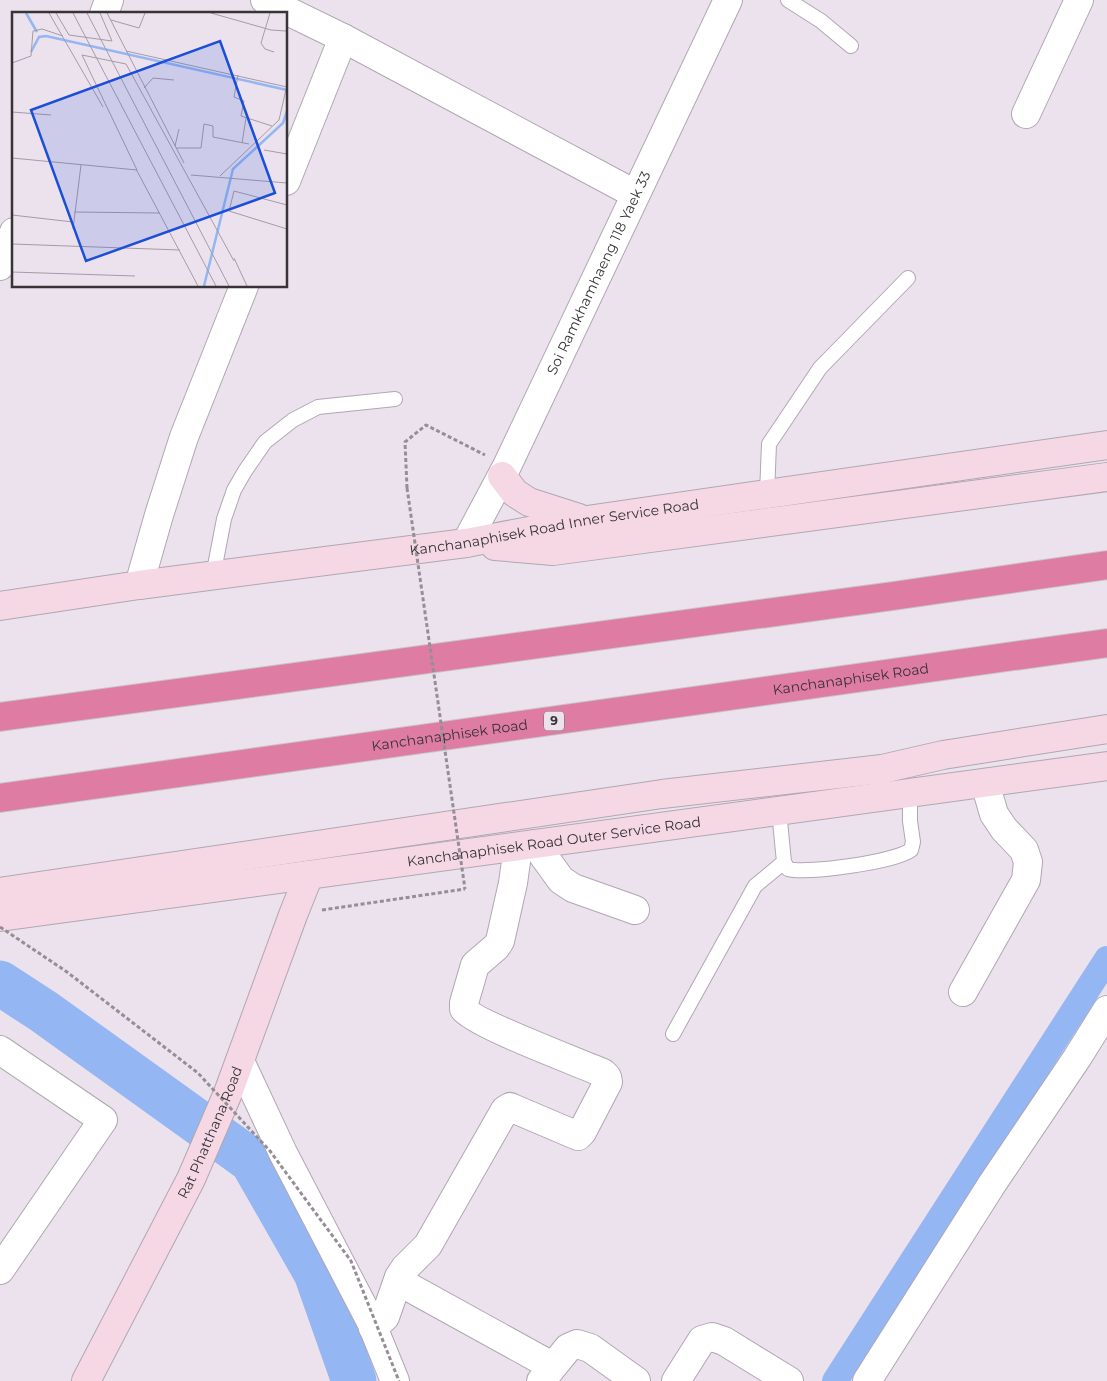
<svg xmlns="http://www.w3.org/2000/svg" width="1107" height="1381" font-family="Montserrat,sans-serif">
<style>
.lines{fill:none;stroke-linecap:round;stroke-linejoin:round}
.canal{stroke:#94b6f3;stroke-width:26}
.river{stroke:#94b6f3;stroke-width:45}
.lane-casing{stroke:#b0a7b2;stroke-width:16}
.street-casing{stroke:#b0a7b2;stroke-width:30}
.secondary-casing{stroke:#b0a7b2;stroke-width:30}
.highway-casing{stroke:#c7c6c7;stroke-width:30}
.path{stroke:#958e96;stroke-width:3;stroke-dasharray:4 2.5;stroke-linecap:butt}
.lane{stroke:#fff;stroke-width:14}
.street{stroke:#fff;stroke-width:28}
.secondary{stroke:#f5d8e3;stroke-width:28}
.highway{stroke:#df7ca3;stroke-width:28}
.path-bridge{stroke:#958e96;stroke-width:3;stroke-dasharray:4 2.5;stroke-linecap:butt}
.labels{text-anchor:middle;stroke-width:4.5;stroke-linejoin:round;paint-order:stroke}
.shield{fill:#ece2ee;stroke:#6d686e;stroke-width:1}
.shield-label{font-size:12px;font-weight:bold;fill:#373337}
.street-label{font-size:14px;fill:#373337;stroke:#ece2ee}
.inset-river{fill:none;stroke:#94b6f3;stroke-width:2.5}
.inset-road{fill:none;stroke:#a49ca5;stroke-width:1}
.view{fill:#1d4ed8;fill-opacity:0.15;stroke:#1d4ed8;stroke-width:2.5}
.inset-edge{fill:none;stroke:#373337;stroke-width:2.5}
</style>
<rect width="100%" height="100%" fill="#ece2ee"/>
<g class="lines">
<!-- canal -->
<path class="canal" d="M835 1381 1107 959"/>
<!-- river -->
<path class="river" d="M0 983 43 1011 252 1161 316 1273 354 1381"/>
<defs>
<path id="lane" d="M788 0 821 21 851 46
M767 494 769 444 820 368 908 278
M213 576 224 519 234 490 245 471 265 442 293 420 318 407 395 399
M779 811 784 862 788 869C808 874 894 862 911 850L913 842 910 821V793
M673 1034 755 886 784 862"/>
<g id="street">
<path d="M265 0 343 38 635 194"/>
<path d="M104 14 109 0"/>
<path d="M1026 114 1079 0"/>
<path d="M286 181 343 38"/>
<path d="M0 266 14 232"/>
<path id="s1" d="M466 543 507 466 728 0"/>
<path d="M139 585 159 515 184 437 244 286"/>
<path d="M535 844 561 880 573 888 635 910"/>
<path d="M963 992 1026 880 1028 862 1024 850 1004 829 994 814 985 783"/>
<path d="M0 1050 103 1120 0 1270"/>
<path d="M240 1061 283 1153 371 1322 395 1381"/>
<path d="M398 1281 552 1366"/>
<path d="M373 1328 385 1317 399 1277 405 1268 428 1245 505 1110 510 1107 512 1108 578 1136 582 1132 608 1082 607 1077 603 1073C580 1063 473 1023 464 1009V1003L475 965 496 947 500 941 513 883 518 847"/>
<path d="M541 1381 568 1348 577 1344 590 1348 636 1381"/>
<path d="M676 1381 702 1340 712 1337 724 1341 789 1381"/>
<path d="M867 1381 992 1184 1077 1058 1107 1010"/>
</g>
<g id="secondary">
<path d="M502 476 515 493 529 502 579 518"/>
<path d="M495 546 553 551 1107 477"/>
<path id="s2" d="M0 606 139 585 466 543 587 520 1107 445"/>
<path d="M0 892 662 794 882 769 943 755 1107 729"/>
<path id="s3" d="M0 917 1107 766"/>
<path id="s4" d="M86 1381 191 1179 228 1093 293 915 309 875"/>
</g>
<g id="highway">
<path d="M0 717 893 596 1107 565"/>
<path id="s5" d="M0 798 1107 643"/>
</g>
</defs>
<!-- lane casing -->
<use href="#lane" class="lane-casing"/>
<!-- street casing -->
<use href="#street" class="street-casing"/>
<!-- secondary casing -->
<use href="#secondary" class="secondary-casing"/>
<!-- highway casing -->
<use href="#highway" class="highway-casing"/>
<!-- path -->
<path class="path" d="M407 488 405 442 426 425 485 455
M322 910 465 889"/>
<!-- lane -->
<use href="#lane" class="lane"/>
<!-- street -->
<use href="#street" class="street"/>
<!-- secondary -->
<use href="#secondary" class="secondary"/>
<!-- highway -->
<use href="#highway" class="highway"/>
<!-- path-bridge -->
<path class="path-bridge" d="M407 488 465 889
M0 927 67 972 198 1073 270 1151 351 1261 399 1381"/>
</g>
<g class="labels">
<!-- shield labels -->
<rect class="shield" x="544" y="711.5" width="20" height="19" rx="4"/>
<g class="shield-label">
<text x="554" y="725">9</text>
</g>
<!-- street labels -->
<g class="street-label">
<text dy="5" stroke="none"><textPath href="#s1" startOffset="301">Soi Ramkhamhaeng 118 Yaek 33</textPath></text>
<text dy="5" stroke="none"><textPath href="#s2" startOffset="560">Kanchanaphisek Road Inner Service Road</textPath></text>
<text dy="5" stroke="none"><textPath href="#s5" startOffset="859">Kanchanaphisek Road</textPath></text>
<text dy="5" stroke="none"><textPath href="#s5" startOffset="454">Kanchanaphisek Road</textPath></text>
<text dy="5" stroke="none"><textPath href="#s3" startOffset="559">Kanchanaphisek Road Outer Service Road</textPath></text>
<text dy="5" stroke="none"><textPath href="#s4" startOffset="278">Rat Phatthana Road</textPath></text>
</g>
</g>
<!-- overview -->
<g transform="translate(12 12)">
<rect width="275" height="275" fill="#ece2ee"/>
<path class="inset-river" d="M14 1 25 20M19 40 27 25 34 24 275 78M192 274 221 157 271 111 275 99"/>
<path class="inset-road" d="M37 1 91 95M44 1 57 23 100 29 88 1M61 1 204 274M75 1 217 274M95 1 172 151M199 1 259 18 274 19M258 1 249 31 253 37 262 40M99 8 127 16 133 1M114 39 275 75M0 51 19 44 21 19 30 17 51 24M226 63 222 85 232 89 229 104 260 114M132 76 141 66 162 68M0 100 39 103M230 131 234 106M163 134 167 117M164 136H189L192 112 201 114V125L237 132M252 138 275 142M0 146 125 158M124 157 186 274M125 158 70 43 114 52 222 249M179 163 275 171M208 164 267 108 275 73M275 193 222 179 217 199 275 217M62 200 148 201M0 203 61 210M61 217 69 153M0 232 168 238M222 246 235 274M0 260 123 264"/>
<path class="view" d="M208 29 263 181 74 249 19 98Z"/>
<rect width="275" height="275" class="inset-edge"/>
</g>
</svg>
